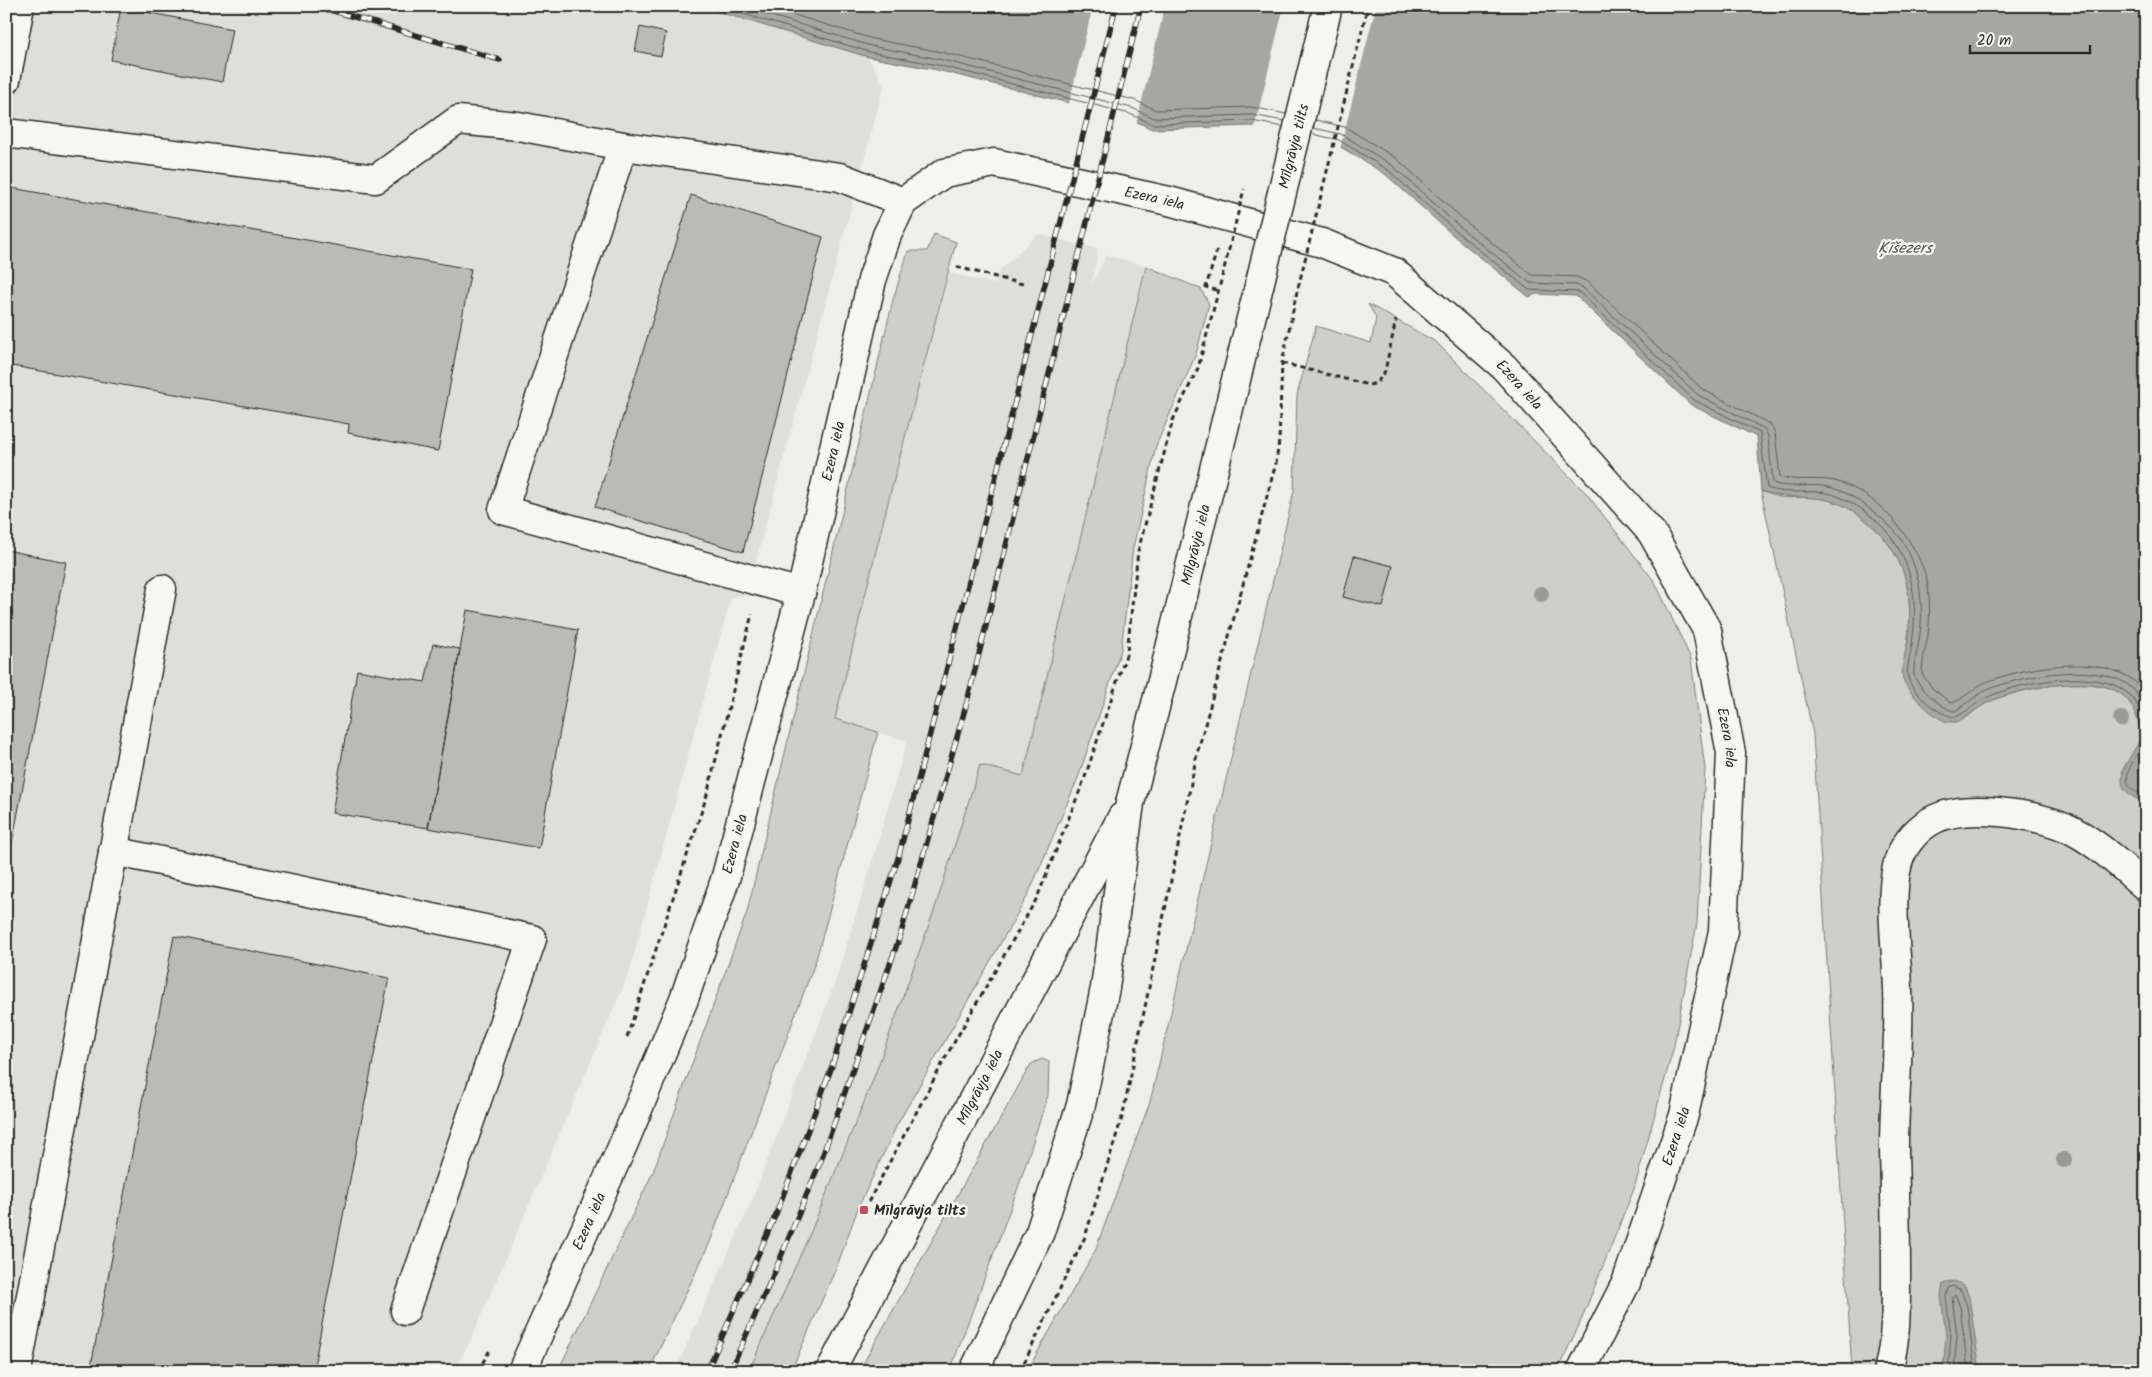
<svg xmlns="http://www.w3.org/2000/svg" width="2152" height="1377" font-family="Kalam,sans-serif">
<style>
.built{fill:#dededb}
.green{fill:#cececa;stroke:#7c7c7a}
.water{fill:#a6a6a3;stroke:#757573}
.pier{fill:#eeeeea}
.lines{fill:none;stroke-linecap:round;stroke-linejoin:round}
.shore{stroke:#5c5c5b;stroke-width:1}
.building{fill:#babab7;stroke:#2b2b2b}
.minor-casing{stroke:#2b2b2b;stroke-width:31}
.major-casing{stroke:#2b2b2b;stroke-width:31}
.path{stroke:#2b2b2b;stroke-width:3;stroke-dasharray:5 4;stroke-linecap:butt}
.minor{stroke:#f6f6f2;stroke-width:28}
.major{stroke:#f6f6f2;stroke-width:28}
.rail-casing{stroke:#2b2b2b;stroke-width:5.5}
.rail{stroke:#f6f6f2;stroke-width:4;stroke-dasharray:11;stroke-linecap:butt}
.major-bridge-casing{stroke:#2b2b2b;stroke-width:31;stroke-linecap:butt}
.path-bridge{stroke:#2b2b2b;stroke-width:3;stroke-dasharray:5 4;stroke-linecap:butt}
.major-bridge{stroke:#f6f6f2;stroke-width:28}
.tree{fill:#999997}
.poi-dot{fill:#d1495b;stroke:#f6f6f2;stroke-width:2}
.labels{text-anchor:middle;stroke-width:5;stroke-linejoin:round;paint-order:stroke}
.street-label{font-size:15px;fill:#2b2b2b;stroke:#f6f6f2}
.poi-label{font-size:15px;font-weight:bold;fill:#2b2b2b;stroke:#f6f6f2;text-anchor:start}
.water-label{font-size:16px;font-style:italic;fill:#565655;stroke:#f6f6f2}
</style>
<rect width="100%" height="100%" fill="#eeeeea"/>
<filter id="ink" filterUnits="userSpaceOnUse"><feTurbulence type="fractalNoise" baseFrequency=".02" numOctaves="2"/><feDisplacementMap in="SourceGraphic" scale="10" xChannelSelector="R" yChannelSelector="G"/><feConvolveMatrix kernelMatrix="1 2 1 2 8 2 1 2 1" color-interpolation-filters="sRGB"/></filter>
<g filter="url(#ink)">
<!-- built -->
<path class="built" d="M6 6H699L868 57 884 85 747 595 731 597 629 973 470 1341 454 1371H6Z
M1038 234 1098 249 1092 285 1106 255 1146 266 1023 776 980 766 935 908 873 1080 812 1229 749 1371H675L751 1203 835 982 868 876 907 741 835 719 884 518 949 273 995 284 1000 270Z"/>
<!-- green -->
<path class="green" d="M934 234 956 242 884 518 835 719 878 732 816 960 710 1242 649 1371H558L653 1172 747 912 893 300 908 251H927Z
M1146 266 1201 289 1209 304 1196 354 1156 446 1133 548 1121 650 1078 778 1028 895 897 1125 858 1208 837 1266 791 1371H749L812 1229 873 1080 935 908 980 765 1023 776Z
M1368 304 1436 342 1586 493 1655 582 1691 659 1705 769 1697 923 1673 1050 1634 1189 1580 1323 1557 1371H1027L1095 1251 1150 1102 1294 491 1297 395 1316 326 1371 343 1376 318Z
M1761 491C1767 493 1774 496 1780 497 1799 500 1818 493 1837 501 1848 506 1859 515 1869 523 1913 561 1915 609 1904 663L1967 717C1976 710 1983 704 1993 700 2024 688 2101 671 2126 698 2136 708 2139 724 2142 737L2122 771 2134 798 2146 801V1371H1852L1813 734Z
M1042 1059 1049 1062 1048 1095 1019 1185 950 1371H859L1031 1064Z"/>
<!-- water -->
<path class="water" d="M699 6H2146V801C2103 790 2128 762 2142 737 2139 724 2136 708 2126 698 2101 671 2023 688 1993 700 1979 706 1969 716 1957 722 1953 722 1948 722 1945 721 1932 716 1907 692 1903 679 1900 667 1907 650 1908 638 1915 586 1901 546 1859 515 1822 488 1800 504 1761 491L1757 437 1691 405 1576 296 1536 294 1529 297 1454 236 1385 174 1336 144 1252 126 1152 129 1129 118 937 70 868 57Z
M1954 1281 1965 1286 1969 1297 1980 1371H1943L1946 1336 1941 1296 1943 1284Z"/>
<!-- pier -->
<path class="pier" d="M1093 6H1165L1136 125 1068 107Z
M1284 6H1376L1340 149 1254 129Z"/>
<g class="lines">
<!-- shore -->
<path class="shore" d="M717 6 870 52 938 65 1130 114 1153 124 1252 121 1283 127
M739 6 871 46 939 59 1132 108 1154 118 1252 115 1284 121
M765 6 873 39 941 52 1134 100 1156 110 1252 107 1286 114
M1315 120 1345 127 1396 158 1466 222 1532 275 1577 277 1588 282 1702 389 1770 424 1775 433 1780 477C1801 483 1823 475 1844 484 1880 498 1909 533 1923 568 1930 584 1930 608 1929 625 1928 642 1922 658 1922 674L1932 688 1951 703C1962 701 1973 688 1984 683 2025 666 2120 648 2146 695
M1313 128 1341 134 1392 165 1461 228 1530 283 1576 285 1583 288 1698 395 1765 429 1768 436 1773 483C1788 489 1806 484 1822 486 1848 489 1871 509 1890 526 1917 552 1925 597 1920 633 1919 646 1913 662 1914 674 1916 686 1944 711 1955 711 1967 705 1975 695 1987 690 2023 675 2104 659 2134 690 2139 696 2142 704 2146 710
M1312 134 1339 140 1388 170 1457 232 1529 290 1579 292 1694 400 1760 433 1767 488C1784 494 1801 491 1820 492 1844 494 1872 514 1887 532 1914 564 1918 604 1912 644 1911 654 1906 667 1908 678 1913 694 1939 716 1956 717 1968 711 1977 702 1988 697 2023 681 2098 667 2129 694 2139 703 2143 720 2146 732
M2146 740C2135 760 2110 786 2146 796
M1948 1371 1951 1336 1946 1297 1948 1288 1953 1286 1961 1290 1967 1306 1975 1371
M1954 1371 1957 1336 1952 1297 1955 1294 1960 1307 1968 1371"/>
</g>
<!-- building -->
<path class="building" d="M121 7 232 29 222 82 111 60Z
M640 27 666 33 661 56 635 51Z
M6 187 471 269 438 451 348 433 349 424 6 365Z
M691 195 823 237 743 552 595 507Z
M6 550 66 562 6 875Z
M1354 556 1393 566 1383 607 1343 597Z
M467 610 578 630 539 848 428 828Z
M433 644 460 649 428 828 332 813 357 670 425 682Z
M174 936 389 978 313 1371H90Z"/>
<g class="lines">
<defs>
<g id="minor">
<path d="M6 80 20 6"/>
<path d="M6 133 376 179 458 120 518 126 623 146 840 177 903 202"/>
<path d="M623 146 503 510 801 593"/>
<path d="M113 851 532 939 405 1311"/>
<path d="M17 1371 162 589"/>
<path id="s1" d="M522 1371 623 1145 684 999 725 880 801 593 872 280 887 235 903 202 944 173 994 163 1169 201 1322 243 1394 272 1504 367 1652 533 1707 630 1731 753 1723 931 1684 1115 1626 1283 1581 1371"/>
<path d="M1888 1371C1897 1337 1896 1302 1896 1267 1896 1228 1895 1189 1894 1150 1894 1096 1900 1043 1898 989 1897 952 1887 890 1900 857 1906 841 1920 826 1935 819 1967 803 2033 814 2065 827 2095 840 2121 866 2146 887"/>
</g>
<g id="major">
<path id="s2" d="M830 1371 1122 817"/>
<path id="s3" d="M974 1371 1040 1232 1081 1105 1105 988 1130 803 1162 681 1259 286"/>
</g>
</defs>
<!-- minor casing -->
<use href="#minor" class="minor-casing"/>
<!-- major casing -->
<use href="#major" class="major-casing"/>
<!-- path -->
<path class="path" d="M1217 250 1206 287 1219 291
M957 267 1023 284
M1282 363 1369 385 1377 383 1385 371 1396 320
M627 1037 707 795 752 614
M864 1210 948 1053 1037 898 1084 780 1127 652 1138 551 1173 420 1198 368 1222 277
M478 1371 491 1348
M1020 1371 1085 1237 1123 1114 1197 754 1276 463 1279 441 1282 363 1296 296"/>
<!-- minor -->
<use href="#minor" class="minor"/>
<!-- major -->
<use href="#major" class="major"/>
<defs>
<path id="rail" d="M317 6 500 60
M707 1371 776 1214 831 1069 899 855 1116 6
M730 1371 775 1271 821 1160 901 933 967 702 1141 6"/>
</defs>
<!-- rail casing -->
<use href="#rail" class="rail-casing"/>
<!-- rail -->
<use href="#rail" class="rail"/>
<defs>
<g id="major-bridge">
<path id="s4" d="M1259 286 1328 6"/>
</g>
</defs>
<!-- major-bridge casing -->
<use href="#major-bridge" class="major-bridge-casing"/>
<!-- path-bridge -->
<path class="path-bridge" d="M1222 277 1244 189
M1296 296 1368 6"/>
<!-- major-bridge -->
<use href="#major-bridge" class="major-bridge"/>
</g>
<!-- trees -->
<g class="tree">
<circle cx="1541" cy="594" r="8"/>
<circle cx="2121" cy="719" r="8"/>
<circle cx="2064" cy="1160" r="8"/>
</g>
</g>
<!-- markers -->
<rect class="poi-dot" x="859" y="1205" width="10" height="10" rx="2.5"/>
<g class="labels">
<!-- street labels -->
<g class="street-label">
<text dy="5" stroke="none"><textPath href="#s4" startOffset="144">Mīlgrāvja tilts</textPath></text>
<text dy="5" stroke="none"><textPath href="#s1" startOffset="1499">Ezera iela</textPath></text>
<text dy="5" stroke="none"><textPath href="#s1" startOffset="1919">Ezera iela</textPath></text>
<text dy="5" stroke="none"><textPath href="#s1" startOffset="974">Ezera iela</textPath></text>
<text dy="5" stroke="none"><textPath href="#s3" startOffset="860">Mīlgrāvja iela</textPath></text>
<text dy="5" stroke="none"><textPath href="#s1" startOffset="2339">Ezera iela</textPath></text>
<text dy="5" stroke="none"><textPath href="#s1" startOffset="569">Ezera iela</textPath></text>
<text dy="5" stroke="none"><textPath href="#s2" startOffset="321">Mīlgrāvja iela</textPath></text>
<text transform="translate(1676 1136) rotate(-72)" y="5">Ezera iela</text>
<text dy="5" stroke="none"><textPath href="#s1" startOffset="164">Ezera iela</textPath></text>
</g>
<!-- poi labels -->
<g class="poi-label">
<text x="874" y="1215">Mīlgrāvja tilts</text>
</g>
<!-- water labels -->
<g class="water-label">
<text x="1905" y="253">Ķīšezers</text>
</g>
</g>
<!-- margin -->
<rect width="2152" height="1377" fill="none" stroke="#f6f6f2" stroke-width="25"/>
<rect x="12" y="12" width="2127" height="1352" fill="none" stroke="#2b2b2b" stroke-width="2" filter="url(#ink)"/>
<!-- scale -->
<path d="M1970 45v8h120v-8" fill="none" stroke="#2b2b2b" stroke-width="2.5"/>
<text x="1977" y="45" font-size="15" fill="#2b2b2b" stroke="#f6f6f2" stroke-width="4" paint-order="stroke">20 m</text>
</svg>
